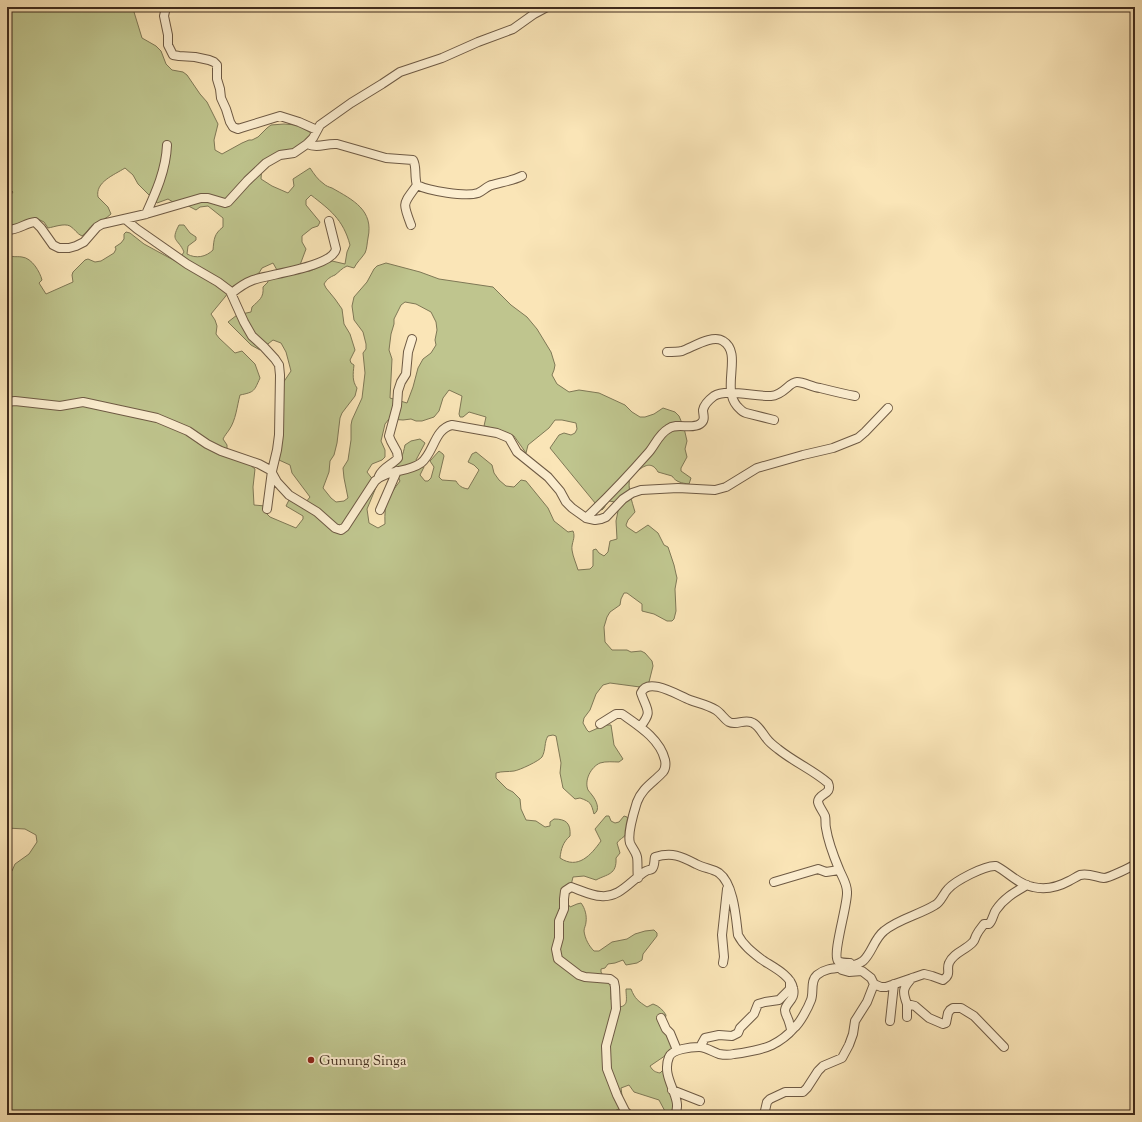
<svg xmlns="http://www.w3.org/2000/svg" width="1142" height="1122" font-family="'Sorts Mill Goudy',serif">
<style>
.green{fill:#bfc58e;stroke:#7f7856;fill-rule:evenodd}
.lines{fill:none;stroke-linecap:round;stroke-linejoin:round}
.minor-casing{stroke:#6e5a44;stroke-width:10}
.minor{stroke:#fceed0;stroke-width:8}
.poi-dot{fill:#8f2418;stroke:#fceed0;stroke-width:1.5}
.labels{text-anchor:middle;stroke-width:4;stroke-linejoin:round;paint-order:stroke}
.poi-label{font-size:14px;fill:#3f2b1d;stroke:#fceed0;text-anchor:start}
</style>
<rect width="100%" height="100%" fill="#fae5b7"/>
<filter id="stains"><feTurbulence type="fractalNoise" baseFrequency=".005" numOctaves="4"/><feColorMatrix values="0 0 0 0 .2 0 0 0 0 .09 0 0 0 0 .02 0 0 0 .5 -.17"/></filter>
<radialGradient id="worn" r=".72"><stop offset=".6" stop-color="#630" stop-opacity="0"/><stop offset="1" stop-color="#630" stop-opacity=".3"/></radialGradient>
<!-- green -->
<path class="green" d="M7 7H134V12L142 38 156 46 161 51 166 64 172 70 183 72 187 75 200 94 207 102 218 124 214 140 215 150 222 154 242 143 249 140H252L258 137 267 128 271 125 284 124 297 125 311 133 310 136 297 149 262 164 261 179 272 186 288 193 294 186 293 179 310 168C314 174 318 180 324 184 326 186 329 187 332 188 353 200 374 210 368 238 367 243 367 249 365 253 361 259 357 262 354 268L347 266C342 268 339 272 335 275 330 277 327 279 324 284L326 288 335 299 342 309 344 324 350 334 355 350 350 360 351 363 354 365C353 374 352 381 357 388L355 396 342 413 340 418 337 443 334 455 330 461 329 472 323 488 331 498 336 502 344 501 348 498 344 478 343 468 348 460 351 440V425L352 420 362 398 365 373 363 353 366 349V344L363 332 354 320 352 306 354 297 367 282 374 269 377 266 386 263 420 272 439 279 493 287 511 305 527 317 537 329 551 352 555 365 554 370 552 375 557 384 569 392 579 390 599 393 625 405 632 412 640 417H645L654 414 663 408 675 412 679 416 684 428 687 441 685 449 687 457 681 468V471L691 478 689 484C681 483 676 482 672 476L658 472C653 463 647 464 640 469 636 471 632 473 630 477 627 487 632 502 635 512L628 520 626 525 627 527 636 533 648 525 658 533 664 545 668 547 674 565 676 574 677 578 675 589 676 611 674 619 672 621H667L654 614 642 611V604L627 593H624L621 599 620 605 610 612 607 617 604 627 605 642 612 650H627L631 652 641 651 645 653 652 661 653 666 649 682 640 687 610 683 603 685 596 694 590 710 584 718 583 723 587 730 589 732 605 725H611L614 745 623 759 619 762C614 762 606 761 600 763 591 767 584 780 588 790 589 792 591 793 592 795 596 800 601 810 594 814 591 803 591 802 580 798L575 799 563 788 560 773 561 763 556 736 553 735 548 736C544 742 546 750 542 757 539 761 520 770 514 771 508 772 502 771 496 773V778L507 789 513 792 520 799 521 809 526 820 536 821 545 827 550 826V822L554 819C566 819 571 823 570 836 563 842 561 849 560 858 578 870 591 855 601 841L595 829 606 816H609L611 821 615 823 619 822 624 816 627 817 628 819 626 834C624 838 619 839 617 843L620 853 616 858C617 875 607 874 596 880L584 876 573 877 567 902 570 907 577 904 581 903C585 908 587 916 586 922 586 925 584 928 584 931 585 939 589 946 594 951H599L612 942 627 939 635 934 645 931 654 930 657 933V936L643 954 642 960 637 963 626 965 623 960 615 963 608 964 605 968 601 969V972L606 981 611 985V999L614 1007C630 1008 626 1000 626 989H631C635 999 638 1001 647 1007L653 1004C659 1006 663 1010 666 1015L665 1020 675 1049 650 1066C653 1071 655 1072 660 1073L663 1070 665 1071 676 1104 673 1115H667L659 1100 634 1092 629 1085 621 1088 623 1103 619 1109 612 1112 609 1115H7V892L9 889 7 887V875L12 871 15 864 29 854 37 842 36 835 25 829 7 828V254C12 258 16 256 22 257 32 258 40 272 42 280L39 283 46 294 73 282 72 275 73 272 85 260 88 259 95 262 101 261 114 253 116 249 115 247 121 243 124 239V234L126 232 130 233 144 244 177 262 184 252C178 238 170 242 179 225H184L190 233 196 237V240L188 246 187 254C196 259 206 257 213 250 214 239 214 234 223 227V218L208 206 200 207 196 210 179 201 173 202 168 199 157 203 138 184 133 175 125 168C114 175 95 182 98 197L108 207 111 214C106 219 100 221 94 224 89 227 87 233 82 236 77 234 75 229 70 226 64 223 54 227 48 228L44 222 36 218 14 226H7V200L13 192 7 186ZM311 195C330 210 343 219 350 245L347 252 345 264 332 261 310 271 301 272 300 265 306 249 302 242V236L312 228 318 226 320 222 306 205V200ZM273 263 277 270 267 276 268 282 263 287C264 298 259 300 252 307L251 312 237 315 228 322 251 345 260 350 273 340 281 343 286 352 291 371 283 383 279 460 290 465 292 473 310 497 302 507 289 500 286 506 303 516V519L296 528 270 517 266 513 265 506 254 505 253 487 255 469 250 465 227 454V445L223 439C225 435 227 433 229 430 236 420 237 406 240 395 255 392 254 391 260 378L255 364 242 351 235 353 219 338 216 334 217 326 215 320 211 314 225 297 232 287 259 273 262 268ZM405 302 416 304 431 312 436 322 437 330 435 340 436 345 431 353 423 359 418 368 413 387 407 403 390 398 392 359 389 350 391 334 394 324V319L401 305ZM449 390 462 396 459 414 460 417H463L469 412 486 417 484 426 500 430 514 436 526 453 528 445 549 428 555 420H562L576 423 577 429 575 433 571 435 564 433 559 435 550 448 600 509 602 510C605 508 606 503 609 501L615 502 618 511 616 521 617 539 610 541 608 552 604 556 599 553 596 549 593 550V566L590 569 578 570C576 563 573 557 572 550 571 543 576 538 573 531L568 532 554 521 548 508 526 481 521 480 514 487 506 486 499 480 494 473 492 465 476 452 472 454 468 462 474 465 479 470 468 489C462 488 459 486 456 481L442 480 439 477 444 456 443 454 439 451 430 461 434 467 431 478 428 481H425L420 475 424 467 416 460 425 443 420 439 411 441 405 445C403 455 401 461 394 467L400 481C388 497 384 502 385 524L378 528 369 523 367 509 377 485 367 472 372 464 382 460 385 457V450L381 441 385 424 389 419 403 420 411 419 416 421H422L434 417 439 411 443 398Z"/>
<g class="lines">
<defs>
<path id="minor" d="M166 7 164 16 168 35V45L173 55 179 56 195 57 209 60 214 62 217 65V79L220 89 221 98 226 109 230 122 233 127 238 129 241 128 280 116 299 122 317 130
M307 144C319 149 325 143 337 144L386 158 413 160C417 166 414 177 417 185 429 191 465 197 478 193 483 191 487 186 492 185 502 182 512 181 522 176
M146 214C156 192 166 170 167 145
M125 219 137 229 187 264 218 282 230 291 244 322 252 336 264 347 275 359 279 365 280 375 279 435 277 450 272 471 267 509
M411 225C402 201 403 205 417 185
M7 230C19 230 25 223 35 222L41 228 53 245 59 248H69L76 246 84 242 97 227 102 224 146 214 201 198H208L225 203 228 202 247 181 266 163 280 155 294 153 307 144 313 138 320 125 351 103 382 84 400 72 442 58 478 42 513 29 534 14 547 7
M232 293C238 288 245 283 253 280 270 274 332 267 336 249L329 221
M667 352C672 352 677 352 682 351 693 347 713 334 723 341 743 353 721 387 737 406 740 409 742 412 746 413L774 420
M7 402 15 401 60 406 83 402 157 418 188 431 207 444 221 451 259 464 272 471
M272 473 277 482 289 495 317 512 335 528 341 530 345 527 375 481C388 469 407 473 421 463 434 453 434 429 452 425L497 433 509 438 517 452 548 477 560 491 566 502 572 508 586 518 595 520 601 519 606 517 623 499 632 493 641 490 678 488 715 490 726 487 757 468 803 455 833 448 858 438 865 432 888 408
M379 476C383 467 392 465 398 458L397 452 391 441 389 436 397 406 398 391 401 382 406 374 408 352 412 339
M380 510 397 471
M586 518C608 497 629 475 649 452 655 445 659 434 668 429 677 422 691 430 700 424 706 420 703 415 703 410 704 405 710 399 714 396 726 388 756 397 771 396 784 395 789 382 797 382 804 382 812 387 820 388 832 391 844 394 855 396
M600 724 616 714H622C639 726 660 739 665 760 666 765 666 768 663 772 654 782 642 788 637 802 634 812 627 833 630 843 632 848 636 852 637 857 638 862 637 872 638 878
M640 727C653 711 647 711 641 693 648 676 679 696 690 700 698 703 708 705 716 710 721 713 724 719 729 722 737 726 745 718 753 723 759 726 762 733 767 739 770 743 774 746 778 749 794 762 813 770 828 783 833 795 818 793 818 802 819 807 823 811 825 816 826 820 825 824 826 828 828 841 834 857 839 869 842 877 847 883 847 892 848 904 832 954 838 961 841 963 846 963 850 963
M774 882 818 869 826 872 839 870
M723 963 724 957 722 935 727 889
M912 978C903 988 902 991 907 1004L915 1006 929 1018 943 1024 946 1023 948 1013 950 1010 953 1008H961L974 1016 1004 1047
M874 984 881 987H886L924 974 932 976 943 980C952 974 946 970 949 963 953 953 966 950 973 942 975 940 975 937 977 934 979 930 982 927 984 924H989C993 920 993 914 996 910 1004 898 1015 892 1027 885
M907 1004V1017
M661 1018 666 1029 670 1033 677 1050
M890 1021 894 984
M700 1047 705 1038 719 1035 732 1036 738 1033 740 1028 754 1014 758 1004 765 1002 779 1000 789 990 790 988V981
M672 1090 700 1101
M629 1115 625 1111 617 1095 607 1069 606 1046 616 1009 615 987 614 982 610 979 585 977 579 975 558 959 556 949 559 938V921L564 909V899L565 891 571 887C580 890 592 896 601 896 620 898 631 880 646 871 648 870 650 870 652 869 655 866 654 861 655 857 672 852 681 856 696 864 703 868 714 869 719 873 734 884 736 919 738 935 743 945 752 952 761 959 771 966 791 975 793 988 796 1000 786 1002 785 1010 785 1014 788 1018 789 1022 790 1025 791 1028 791 1031
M675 1115C684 1097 660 1079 669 1057 672 1049 692 1047 699 1047 706 1047 713 1052 719 1054 724 1055 730 1055 734 1054 744 1053 764 1049 772 1045 780 1041 788 1035 794 1028 800 1023 808 1008 811 1000 814 992 810 981 817 975 830 964 850 971 863 961 872 953 874 939 884 931 898 919 919 915 935 905 941 902 943 894 948 889 955 881 985 865 996 866 1008 872 1019 885 1033 887 1046 890 1058 887 1069 881 1073 879 1076 877 1080 875 1089 873 1096 877 1104 878 1108 878 1132 867 1135 864
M764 1115 767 1102 770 1099 785 1092H803L807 1088 818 1071 823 1066 842 1058 849 1045 853 1034 855 1021 867 1002 874 984 871 978 862 971 849 972 842 970"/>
</defs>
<!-- minor casing -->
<use href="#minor" class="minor-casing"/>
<!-- minor -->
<use href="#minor" class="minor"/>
</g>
<!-- markers -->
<circle class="poi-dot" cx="311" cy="1060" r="4"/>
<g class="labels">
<!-- poi labels -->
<g class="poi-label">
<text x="319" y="1065">Gunung Singa</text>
</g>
</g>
<!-- margin -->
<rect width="1142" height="1122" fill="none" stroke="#fae5b7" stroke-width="24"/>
<rect x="8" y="8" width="1126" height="1106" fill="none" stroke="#3f2b1d" stroke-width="2"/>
<rect x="12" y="12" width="1118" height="1098" fill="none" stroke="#3f2b1d"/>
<rect width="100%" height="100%" filter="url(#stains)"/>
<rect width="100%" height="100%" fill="url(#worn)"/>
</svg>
